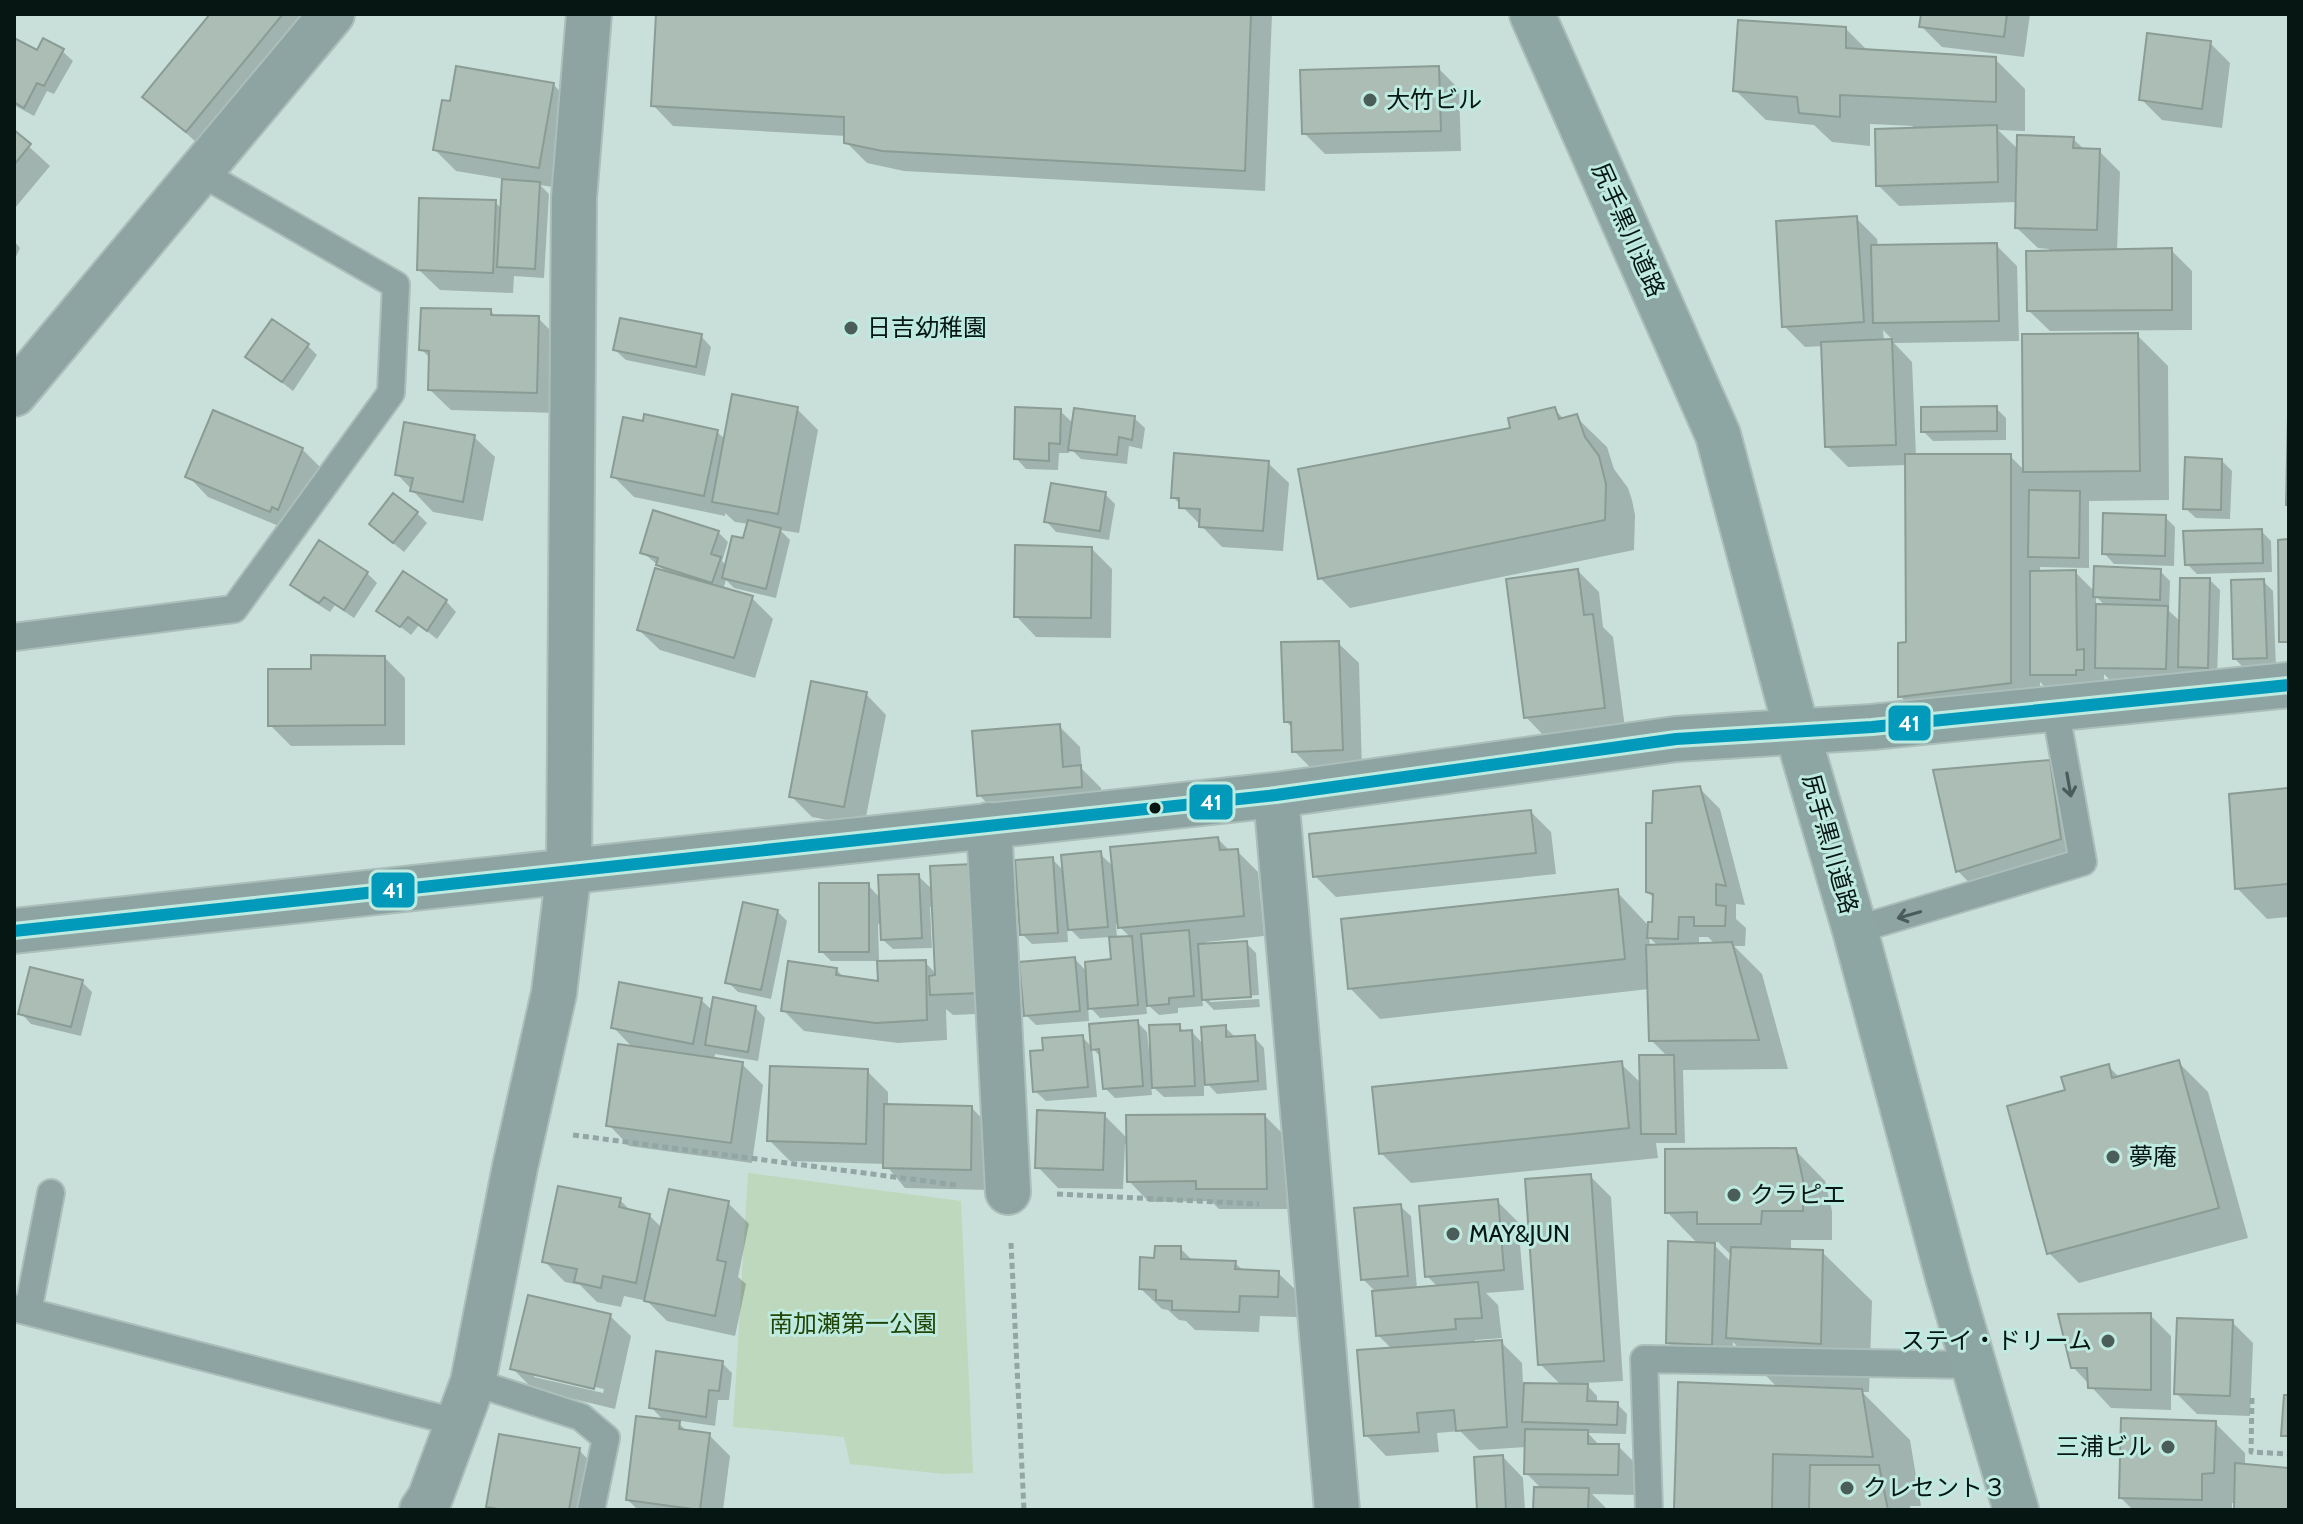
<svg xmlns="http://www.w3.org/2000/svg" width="2303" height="1524" font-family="Cabin,'Noto Sans JP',sans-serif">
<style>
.green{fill:#bdd8bd}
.shadow{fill:#0003;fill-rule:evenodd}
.building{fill:#acbdb6;stroke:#8b9c95;stroke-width:2}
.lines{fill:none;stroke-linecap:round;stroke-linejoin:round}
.service-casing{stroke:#abbeb9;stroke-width:30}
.minor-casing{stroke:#abbeb9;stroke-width:48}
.tertiary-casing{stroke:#abbeb9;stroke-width:48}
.primary-casing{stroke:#abbeb9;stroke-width:48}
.path{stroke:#92a6a4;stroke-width:5;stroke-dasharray:6 4;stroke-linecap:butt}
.service{stroke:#8da4a3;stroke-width:26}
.minor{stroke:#8da4a3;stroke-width:44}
.tertiary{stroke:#8da4a3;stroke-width:44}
.primary{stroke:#8da6a4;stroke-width:44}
.bus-1-casing{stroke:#bfeadf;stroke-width:18}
.bus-1{stroke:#019abb;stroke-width:12}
.oneway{stroke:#4a5d5a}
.poi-dot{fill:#4a5d58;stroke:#bfeadf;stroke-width:3}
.bus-dot{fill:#061612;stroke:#bfeadf;stroke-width:3}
.labels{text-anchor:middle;stroke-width:6;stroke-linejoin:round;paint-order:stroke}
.poi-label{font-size:24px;fill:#061612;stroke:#bfeadf;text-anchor:start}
.street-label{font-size:24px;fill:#061612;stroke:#bfeadf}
.park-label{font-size:24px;fill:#214506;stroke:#bfeadf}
.line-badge{stroke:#bfeadf;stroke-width:3}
.badge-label{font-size:22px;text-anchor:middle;font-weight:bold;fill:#fff}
</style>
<rect width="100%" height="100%" fill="#c9e0da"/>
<!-- green -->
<path class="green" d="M748 1173 961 1201 973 1473 944 1474 850 1464 844 1437 733 1427Z"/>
<!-- shadow -->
<path class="shadow" d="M212 14H321L207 152 145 96Z
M658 14H1272L1265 191 904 171 867 163 846 142V136L673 126 653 105Z
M1923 14H2030L2024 57 1942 47 1921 26Z
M1846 29 1868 51 1995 59 2025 89V131L1998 130 2019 150 2073 139 2085 150 2099 151 2120 172 2117 251 2171 250 2192 271V330L2050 331 2029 311 2049 249 2038 248 2017 228V202L1899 206 1878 185 1913 126 1870 124V146L1832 142 1814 125 1766 120 1735 90Z
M14 40 37 53 62 51 73 61 54 94 47 91 34 116 14 105Z
M2210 43 2230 63 2222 128 2162 120 2141 99Z
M1438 68 1459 89 1461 151 1325 154 1304 133Z
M553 84 573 105 559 188 540 185 549 194 544 278 514 276 513 293 440 290 419 270 495 202 502 209 504 179 456 171 435 150 451 103Z
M14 133 50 166 15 208 14 207Z
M1856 218 1877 239 1878 247 1996 245 2017 266 2019 341 1894 343 1912 362 1916 456H2010L2025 471 2137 335 2168 366 2169 500 2089 501V568L2040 567V573L2075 572 2096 593 2160 571 2170 581 2169 611 2181 622 2210 580 2220 590 2217 677 2190 676 2187 673 2186 689 2118 688 2104 674V690L2053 695 2040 682V713L1930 726 1900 696 1908 644 1907 465 1848 467 1827 446 1824 346 1805 347 1784 326ZM1883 330 1894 341H1884ZM2096 596 2106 607 2096 606Z
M14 241 20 248 14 261Z
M491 311 496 317 538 318 559 339 557 413 451 410 430 390 431 359 421 349Z
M701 336 711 347 705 376 626 360 615 350Z
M307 345 317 355 293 391 248 356Z
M1996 408 2006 418V440L1933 441 1923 431Z
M797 409 818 430 799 533 780 530 790 540 776 598 734 588 726 580 723 590 752 598 773 619 755 678 660 650 639 630 669 574 642 552 718 532 728 542 722 561 727 566 745 540 749 524 735 522 725 513V516L634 497 613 476 717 432 726 440Z
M1554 409 1564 419 1576 417 1607 447 1614 469 1628 488 1632 500 1635 515 1634 550 1350 608 1320 578 1512 430Z
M1060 411 1074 424 1134 418 1145 428 1142 449 1129 446 1127 464 1081 459 1070 448 1069 453H1059L1058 470 1026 469 1016 458Z
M474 437 495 457 483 521 433 512 397 474Z
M302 449 323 470 291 531 208 497 188 476Z
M2222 461 2232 471 2230 519 2196 518 2185 508Z
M1268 463 1289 483 1283 551 1222 547 1173 497Z
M1105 494 1115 504 1109 540 1056 532 1046 521Z
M417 513 427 523 404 552 382 534Z
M2165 517 2175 527 2174 566 2114 564 2104 553Z
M2261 531 2271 541 2272 572 2197 574 2187 564Z
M1091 548 1112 569 1111 638 1036 637 1016 616Z
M1578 571 1599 592 1603 627 1613 637 1625 728 1546 738 1526 717Z
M367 573 377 583 354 618 335 605 330 612 303 595 293 585Z
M2263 581 2273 591 2276 667 2245 669 2235 659Z
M446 601 456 612 437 639 419 625 411 635 379 610Z
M1338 643 1359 663 1362 770 1315 772 1294 751 1293 729 1286 721Z
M385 658 405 678V745L291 746 270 725Z
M866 694 886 715 864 827 812 817 791 796Z
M1059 726 1080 747 1082 769 1101 788 1102 807 1000 816 979 795Z
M2050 762 2071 783 2081 859 1978 892 1958 871Z
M1699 788 1720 809 1745 905 1736 904V919L1746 928 1745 946H1734L1762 974 1788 1069 1683 1070 1685 1143H1656L1658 1158 1411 1183 1381 1153 1621 1064 1642 1084 1668 1057 1651 1040 1649 989 1380 1019 1350 988 1617 892 1647 924H1654L1655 899 1648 892 1654 825ZM1649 937 1658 946H1650ZM1699 937H1708L1715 944 1699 945Z
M2289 790V917L2267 919 2237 888Z
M1531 812 1551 832 1556 874 1336 897 1315 876Z
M1218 839 1230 851H1237L1258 872 1264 936 1206 942V946L1246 943 1256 953 1259 995 1210 998V1002L1259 999 1260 1007 1214 1010 1202 998 1203 1006 1178 1008V1013L1159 1015 1146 1003 1147 1014 1100 1018 1088 1005 1089 1021 1036 1025 1026 1015 1075 959 1087 972 1113 961 1111 937 1080 939 1067 926 1068 942 1032 944 1022 934 1053 860 1065 872 1100 854 1114 867ZM1116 923 1131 938 1117 939Z
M918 876 933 890 1000 1013 953 1015 946 1009 947 1040 898 1043 804 1031 783 1010 836 969 845 979 880 984 925 962 937 975 934 906 930 907 932 948 893 949 882 939V923L878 924 879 961H831L821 951 868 885 881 899Z
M777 911 787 921 771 999 738 992 728 982Z
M82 982 92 992 81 1036 31 1024 21 1013Z
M701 1000 713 1011 755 1007 765 1018 758 1061 715 1054 714 1060 742 1064 763 1085 752 1163 629 1146 609 1125 634 1049 613 1027Z
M1137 1022 1147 1032 1149 1050 1179 1026 1186 1033 1192 1032 1204 1045 1225 1027 1235 1037H1254L1264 1048 1267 1090 1217 1094 1204 1080V1096L1164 1097 1151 1085 1152 1095 1115 1098 1105 1088 1102 1058 1092 1048 1097 1097 1046 1101 1035 1091 1045 1052 1082 1037 1093 1048Z
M2178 1062 2208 1092 2248 1238 2079 1283 2049 1253 2068 1092 2108 1066 2120 1078Z
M867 1071 888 1092V1106L972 1108 992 1129 991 1190 905 1188 885 1164 790 1161 769 1140Z
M1104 1115 1128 1139 1265 1116 1285 1136 1287 1209H1219L1211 1201 1149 1202 1129 1181 1128 1144H1125L1123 1189 1058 1188 1038 1167Z
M1795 1150 1825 1181 1832 1211V1240H1791V1251L1822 1252 1872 1301 1869 1392H1862L1910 1440 1921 1506H1910L1911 1510H1677L1676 1509 1778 1388 1733 1342 1732 1364 1688 1363 1668 1342 1699 1245 1667 1212ZM1711 1242H1718L1729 1253H1733L1732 1263Z
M1590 1176 1611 1197 1623 1381 1585 1383 1597 1396V1403L1617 1404 1627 1414 1626 1434 1588 1433 1600 1446H1618L1639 1467 1638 1495 1592 1494 1608 1510H1535L1543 1490 1526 1473 1527 1447 1479 1450 1460 1431 1437 1433 1439 1452 1386 1456 1366 1435 1393 1350 1378 1335 1377 1293 1363 1279 1400 1206 1411 1216 1417 1289 1439 1288 1427 1276 1498 1202 1518 1222 1524 1290 1486 1293 1498 1305 1502 1338 1475 1340V1344L1501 1342 1522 1363 1523 1385H1561L1540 1364Z
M620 1200 631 1211 649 1215 662 1228 728 1203 749 1224 738 1277 746 1284 735 1336 667 1321 647 1301 624 1296 621 1307 597 1302 580 1285 565 1282 544 1261Z
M1180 1248 1193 1261 1235 1263 1244 1271 1278 1273 1299 1293 1298 1317 1260 1316 1259 1332 1195 1330 1186 1321 1179 1320 1168 1310 1162 1309 1141 1289 1156 1260Z
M2150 1315 2171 1336V1410L2111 1408 2073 1367Z
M610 1316 631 1336 615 1409 533 1389 512 1368ZM534 1373 604 1389 603 1393 534 1377Z
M2232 1322 2253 1343 2250 1416 2197 1414 2176 1393Z
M722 1363 732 1373 729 1400H718L715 1426 675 1420 688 1432 709 1435 730 1456 723 1510H638L628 1500 665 1422 651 1407Z
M2215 1423 2245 1453V1466L2289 1470V1510H2236V1503H2232V1510H2133L2121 1498Z
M579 1450 599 1471 593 1510H492L488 1506Z
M1503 1457 1523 1478 1525 1510H1479Z"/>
<!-- building -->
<path class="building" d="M210 14H283L186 132 142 97Z
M656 14H1251L1245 171 882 151 844 143V117L651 106Z
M1921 14H2007L2004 37 1919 27Z
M1738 20 1846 27V48L1996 57V102L1840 95V117L1799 113 1797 97 1733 91Z
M2147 33 2211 41 2202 109 2139 100Z
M14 38 37 50 43 38 64 49 44 86 37 83 24 108 14 102Z
M456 66 554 83 539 168 433 150 442 100 450 101Z
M1439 66 1441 131 1302 134 1300 70Z
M1997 125 1998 182 1876 186 1875 129Z
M14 130 31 144 14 165Z
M2017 135 2074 137 2073 148 2100 149 2097 230 2015 228Z
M502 179 540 182 535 269 497 267Z
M419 198 496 200 493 273 417 270Z
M1857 216 1864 322 1782 327 1776 221Z
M1997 243 1999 321 1873 323 1871 245Z
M2172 248V310L2027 311 2026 251Z
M421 308 491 309V315L539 316 537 393 428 390 429 351 419 350Z
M620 318 702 334 696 367 613 350Z
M272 319 309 344 282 382 245 357Z
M2138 333 2140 471 2023 472 2022 334Z
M1892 339 1896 445 1825 447 1821 342Z
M732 394 798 407 778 514 712 502Z
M1997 406V431L1921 432V407Z
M1015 407 1061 409 1060 444 1049 443V461L1014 459Z
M1555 407 1559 419 1577 414 1585 437 1599 456 1606 484 1605 520 1318 579 1298 469 1510 428 1508 418Z
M1074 408 1135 416 1132 440 1119 437 1117 455 1068 450Z
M213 410 303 448 278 510 272 507 270 512 185 477Z
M644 414 718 430 704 496 611 477 623 417 643 421Z
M2288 414H2289V505H2286Z
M404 422 475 435 463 502 410 491 413 478 395 475Z
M1174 453 1269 461 1263 531 1199 527 1200 509 1179 508V498H1171Z
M1905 454H2011V683L1898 697V643L1906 642Z
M2185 457 2222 459 2221 510 2183 509Z
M1051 483 1106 492 1100 531 1044 522Z
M2029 490 2080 491 2079 558 2028 557Z
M393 493 418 512 393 543 369 524Z
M653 510 719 531 711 554 721 557 712 583 656 565 658 558 640 553Z
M2103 513 2166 515 2165 556 2102 554Z
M748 520 781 528 766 589 722 578 732 536 743 538Z
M2262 529 2263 563 2185 565 2183 531Z
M2289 539V642H2279L2278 540Z
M319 540 368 572 344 610 324 597 319 603 290 585Z
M1015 545 1092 547 1091 618 1014 617Z
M2094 566 2161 569 2160 600 2093 597Z
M655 568 753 596 734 658 637 630Z
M1578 569 1584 615 1593 614 1605 708 1524 718 1506 579Z
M2076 570 2077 650 2084 649V670H2076V675H2030V571Z
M403 571 447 600 427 631 408 617 400 627 376 611Z
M2180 578H2210L2208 668 2178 667Z
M2264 579 2267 658 2233 659 2231 580Z
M2096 604 2168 606 2166 669 2095 668Z
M1339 641 1343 750 1292 752 1291 722H1284L1281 642Z
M311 655 385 656V725L268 726V669H311Z
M811 681 867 692 844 807 789 797Z
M1060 724 1063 767 1081 765 1082 787 977 796 972 731Z
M2050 760 2061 839 1956 872 1933 770Z
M1700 786 1726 886 1716 884V905L1726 906 1725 926H1694V917H1679L1678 939 1647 938 1648 922H1652L1653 894 1646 892V823H1652L1653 791Z
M2289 788V884L2235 889 2229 794Z
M1531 810 1536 853 1313 877 1309 834Z
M1218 837 1220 850 1238 849 1244 916 1118 928 1110 847Z
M1101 851 1108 927 1068 930 1061 855Z
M1053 857 1058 933 1020 935 1015 860Z
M973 864 980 993 930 995 929 976 935 975 930 866Z
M919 874 922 938 881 940 878 875Z
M819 883H869V952H819Z
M1618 889 1625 959 1348 989 1341 919Z
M743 902 778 910 761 990 725 983Z
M1189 930 1194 996 1169 998V1004L1147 1006 1141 934Z
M1132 936 1138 1005 1088 1009 1085 962 1111 959 1109 937Z
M1247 941 1251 997 1202 1000 1198 944Z
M1732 942 1759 1040 1649 1041 1646 945Z
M1075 957 1080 1011 1024 1016 1019 962Z
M926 960 927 1020 876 1023 781 1011 788 961 837 968 836 975 878 981 877 961Z
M30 967 83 980 71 1027 18 1014Z
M619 982 702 998 693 1044 611 1028Z
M713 997 756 1006 748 1052 705 1045Z
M1138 1020 1143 1086 1103 1089 1099 1049 1091 1050 1089 1024Z
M1180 1024V1031L1192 1030 1195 1086 1152 1088 1149 1025Z
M1226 1025V1037L1255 1035 1258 1081 1205 1085 1201 1027Z
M1083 1035 1088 1087 1033 1092 1030 1051 1043 1050 1042 1038Z
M618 1044 743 1062 731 1143 606 1126Z
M1639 1055H1674L1676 1134H1641Z
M2179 1060 2219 1208 2047 1254 2007 1106 2065 1090 2061 1077 2109 1064 2112 1078Z
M1622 1061 1629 1128 1379 1154 1372 1087Z
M770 1066 868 1069 866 1144 767 1141Z
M884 1104 972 1106 971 1170 883 1168Z
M1037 1110 1105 1113 1103 1170 1035 1168Z
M1265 1114 1267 1189H1196V1181L1127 1182 1126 1115Z
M1796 1148 1803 1180V1211H1762L1761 1224H1697V1212L1665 1213V1149Z
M1591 1174 1604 1361 1538 1365 1525 1179Z
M558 1186 621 1198 619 1207 650 1214 636 1283 603 1276 601 1288 574 1282 577 1269 542 1262Z
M669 1189 729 1201 717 1260 726 1262 715 1316 644 1301Z
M1498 1199 1504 1270 1425 1277 1419 1206Z
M1401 1204 1408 1276 1361 1280 1354 1208Z
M1668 1241 1715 1243 1712 1345 1666 1343Z
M1155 1246H1181V1259L1236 1261 1235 1269 1279 1271 1278 1297 1240 1296 1239 1312 1172 1310V1301L1156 1300V1290L1139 1289 1140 1257 1154 1258Z
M1731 1247 1823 1250 1821 1344 1726 1338Z
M1478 1282 1482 1318 1455 1319 1456 1329 1376 1336 1372 1291Z
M528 1295 611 1314 594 1389 510 1369Z
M2151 1313V1390L2088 1388 2087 1368H2071L2058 1314Z
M2177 1318 2233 1320 2230 1396 2174 1394Z
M1502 1340 1507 1427 1456 1431 1454 1410 1417 1413 1419 1432 1364 1436 1357 1350Z
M656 1351 723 1361 719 1391 709 1390 706 1417 649 1408Z
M1678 1382 1862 1389 1873 1457 1773 1454 1772 1510 1674 1509Z
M1524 1383 1588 1384 1587 1401 1618 1402 1617 1425 1522 1422Z
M2284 1395H2289V1436H2281Z
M636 1416 680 1421 679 1429 710 1433 700 1510 626 1500Z
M2121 1418 2216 1421 2214 1473 2202 1474V1500L2119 1498Z
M1525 1429 1588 1430V1444H1619L1618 1475 1524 1474Z
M499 1434 580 1448 569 1510H504L486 1507Z
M1503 1455 1506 1510H1477L1474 1457Z
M2235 1463 2289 1468V1510H2234Z
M1810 1465H1879L1888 1510H1809Z
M1534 1487 1589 1488 1588 1510H1533Z"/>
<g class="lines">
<defs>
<path id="service" d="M14 637 234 609 391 393 396 285 198 171
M1855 930 2083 862 2055 708
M14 1308 459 1423
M28 1311 51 1193
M473 1382 581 1417 606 1438 591 1510
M1649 1510 1644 1359 1973 1365"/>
<path id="minor" d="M14 394 332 14
M1276 795 1337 1510
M989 825 1008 1192
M14 931 1276 795 1676 739 1872 727 2289 685"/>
<path id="tertiary" d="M422 1510 430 1498 473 1382 515 1167 554 993 569 870 574 198 589 14"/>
<path id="primary" d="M1532 14 1718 435 1797 732 1855 930 1948 1277 2016 1510"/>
</defs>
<!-- service casing -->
<use href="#service" class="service-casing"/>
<!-- minor casing -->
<use href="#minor" class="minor-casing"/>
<!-- tertiary casing -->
<use href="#tertiary" class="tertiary-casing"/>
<!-- primary casing -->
<use href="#primary" class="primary-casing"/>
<!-- path -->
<path class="path" d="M573 1135 956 1185
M1057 1194 1259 1204
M1011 1243 1024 1510
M2252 1398 2251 1452 2289 1454"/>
<!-- service -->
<use href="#service" class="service"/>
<!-- minor -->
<use href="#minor" class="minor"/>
<!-- tertiary -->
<use href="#tertiary" class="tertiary"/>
<!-- primary -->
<use href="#primary" class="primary"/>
<defs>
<path id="bus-1" d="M14 931 1276 795 1676 739 1872 727 2289 685"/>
</defs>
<!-- bus-1 casing -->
<use href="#bus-1" class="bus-1-casing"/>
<!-- bus-1 -->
<use href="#bus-1" class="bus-1"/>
</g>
<!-- one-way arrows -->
<defs><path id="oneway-shaft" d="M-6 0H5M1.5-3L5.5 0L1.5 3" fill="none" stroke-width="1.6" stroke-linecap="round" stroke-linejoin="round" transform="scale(2)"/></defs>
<g class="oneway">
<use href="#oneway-shaft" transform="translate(2069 785) rotate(80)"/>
<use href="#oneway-shaft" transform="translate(1909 915) rotate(164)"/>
</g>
<!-- markers -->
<g class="poi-dot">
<circle cx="1370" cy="100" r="8"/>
<circle cx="851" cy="328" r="8"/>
<circle cx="2113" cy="1157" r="8"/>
<circle cx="1734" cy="1195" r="8"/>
<circle cx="1453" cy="1234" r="8"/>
<circle cx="2108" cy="1341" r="8"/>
<circle cx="2168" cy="1447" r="8"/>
<circle cx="1847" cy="1488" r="8"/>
</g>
<circle class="bus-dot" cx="1155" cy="808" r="7"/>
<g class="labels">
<!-- poi labels -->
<g class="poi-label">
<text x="1386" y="108">大竹ビル</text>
<text x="867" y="336">日吉幼稚園</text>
<text x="2129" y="1165">夢庵</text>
<text x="1750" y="1203">クラピエ</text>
<text x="1469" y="1242">MAY&amp;JUN</text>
<text x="2092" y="1349" text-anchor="end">ステイ・ドリーム</text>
<text x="2152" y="1455" text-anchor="end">三浦ビル</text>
<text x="1863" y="1496">クレセント３</text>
</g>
<!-- street labels -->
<g class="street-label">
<text transform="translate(1628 230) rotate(66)" y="8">尻手黒川道路</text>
<text transform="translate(1830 844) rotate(74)" y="8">尻手黒川道路</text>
</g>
<!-- park labels -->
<g class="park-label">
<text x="853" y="1332">南加瀬第一公園</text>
</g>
</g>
<g class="line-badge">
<rect x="1887" y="704" width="45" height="38" rx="8" fill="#019abb"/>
<rect x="1188" y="783" width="46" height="38" rx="8" fill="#019abb"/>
<rect x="370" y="871" width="46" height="38" rx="8" fill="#019abb"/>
</g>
<g class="badge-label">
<text x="1909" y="731">41</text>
<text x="1211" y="810">41</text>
<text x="393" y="898">41</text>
</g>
<!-- border -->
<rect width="2303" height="1524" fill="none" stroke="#061612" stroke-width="32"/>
</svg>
